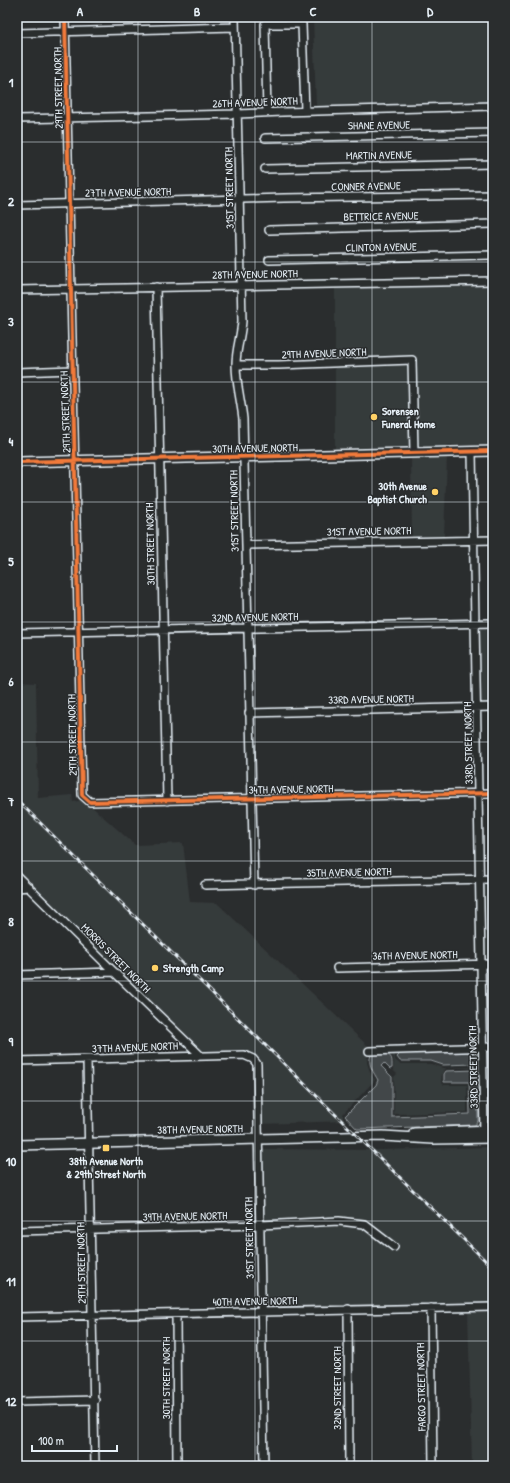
<svg xmlns="http://www.w3.org/2000/svg" width="510" height="1483" font-family="'Patrick Hand',sans-serif">
<style>
.built{fill:#363a3b}
.green{fill:#424648;stroke:#959ca0}
.lines{fill:none;stroke-linecap:round;stroke-linejoin:round}
.street-casing{stroke:#e8f1f8;stroke-width:10}
.secondary-casing{stroke:#e8f1f8;stroke-width:12}
.street{stroke:#2a2d2e;stroke-width:7}
.secondary{stroke:#2a2d2e;stroke-width:9}
.rail-casing{stroke:#e8f1f8;stroke-width:3}
.rail{stroke:#2a2d2e;stroke-width:1.5;stroke-dasharray:4.5;stroke-linecap:butt}
.cycleway-casing{stroke:#2a2d2e;stroke-width:6}
.cycleway{stroke:#f17a3a;stroke-width:4}
.grid{fill:none;stroke:#e8f1f8;stroke-width:1;stroke-opacity:0.55}
.poi-dot{fill:#ffd166;stroke:#2a2d2e;stroke-width:1.5}
.labels{text-anchor:middle;stroke-width:3;stroke-linejoin:round;paint-order:stroke}
.street-label{font-size:11px;fill:#e8f1f8;stroke:#2a2d2e}
.poi-label{font-size:11px;font-weight:bold;fill:#e8f1f8;stroke:#2a2d2e;text-anchor:start}
.neatline{fill:none;stroke:#e8f1f8;stroke-width:1.5}
.grid-label{font-size:13px;text-anchor:middle;font-weight:bold;fill:#e8f1f8}
</style>
<rect width="100%" height="100%" fill="#2a2d2e"/>
<filter id="ink" filterUnits="userSpaceOnUse"><feTurbulence type="fractalNoise" baseFrequency=".025" numOctaves="2"/><feDisplacementMap in="SourceGraphic" scale="8" xChannelSelector="R" yChannelSelector="G"/><feConvolveMatrix kernelMatrix="1 2 1 2 8 2 1 2 1" color-interpolation-filters="sRGB"/></filter>
<g filter="url(#ink)">
<!-- built -->
<path class="built" d="M313 17H493V103L316 107Z
M493 284V445H448L447 449 416 450 415 357 335 360V287Z
M409 364 411 450 335 452V366Z
M447 456 444 537H412L411 457Z
M493 626V704H479L478 627Z
M17 682 36 683 38 798 72 795 73 802 83 800 87 805 91 806 135 845 183 843 190 902 217 903 369 1047 365 1048 366 1054H369L367 1058V1063L371 1074 375 1080 343 1114V1118L346 1121 261 1124V1071L260 1064 257 1057 254 1055 244 1051 201 1052 116 970V969H115L32 886V884H30L17 871Z
M493 882V961H483L482 883Z
M493 967V1044H485L484 968Z
M493 1050V1088L486 1090 485 1051Z
M397 1052 395 1055V1060L400 1064H431L443 1068 475 1067 479 1064V1070L476 1068H446L442 1074 441 1082 444 1085H467V1112L394 1114V1077L397 1074 393 1070 394 1062 393 1056 391 1053Z
M493 1147V1304H467V1303L264 1309V1228L339 1225 363 1227 395 1251 398 1246 365 1221 264 1222 261 1149 381 1150Z
M493 1310V1466H472L468 1311Z"/>
<!-- green -->
<path class="green" d="M469 1052 477 1055 478 1062 475 1064 443 1065 431 1061H400L397 1057 401 1053Z
M384 1054C393 1055 392 1060 392 1068L390 1069 384 1063 381 1066 392 1077V1117L470 1114 469 1082H444V1074L446 1071 476 1070 478 1073V1121L475 1125 357 1129 345 1116 376 1085 378 1080C374 1073 367 1064 371 1055Z
M488 1091H493V1124H491L487 1119V1092Z"/>
<g class="lines">
<defs>
<path id="street" d="M65 17 82 795 90 802 493 793
M235 17 242 321C241 336 236 350 236 364 236 384 241 400 243 419L254 885
M17 33 235 27
M267 112 265 24H302L305 111
M17 119 238 114 283 112 493 106
M265 138 493 133
M265 169 493 164
M17 205 284 198 493 195
M269 230 493 224
M269 260 493 255
M156 287 167 801
M17 290 493 281
M236 365H279L412 360 414 453
M17 372 72 370
M472 452 484 1134
M246 545 493 540
M17 633 493 623
M249 713 493 707
M17 876 114 972 200 1055
M205 885 493 879
M17 888 29 887
M337 968 493 964
M17 975 114 972
M369 1051 493 1047
M87 1060 95 1466
M17 1061 244 1055 253 1059 257 1064 264 1466
M17 1231 261 1225 339 1221 364 1224 394 1247
M431 1308 433 1466
M348 1309 349 1466
M176 1314 177 1466
M17 1317 493 1307
M17 1402 95 1400"/>
<path id="secondary" d="M17 462 493 451
M414 1133 493 1130
M17 1145 383 1136 433 1139 493 1138"/>
</defs>
<!-- street casing -->
<use href="#street" class="street-casing"/>
<!-- secondary casing -->
<use href="#secondary" class="secondary-casing"/>
<!-- street -->
<use href="#street" class="street"/>
<!-- secondary -->
<use href="#secondary" class="secondary"/>
<defs>
<path id="rail" d="M17 800 347 1126 493 1268"/>
</defs>
<!-- rail casing -->
<use href="#rail" class="rail-casing"/>
<!-- rail -->
<use href="#rail" class="rail"/>
<defs>
<path id="cycleway" d="M65 17 82 795 90 802 493 793
M17 462 493 451"/>
</defs>
<!-- cycleway casing -->
<use href="#cycleway" class="cycleway-casing"/>
<!-- cycleway -->
<use href="#cycleway" class="cycleway"/>
</g>
</g>
<!-- grid -->
<path class="grid" d="M138 17V1466M255 17V1466M372 17V1466M17 142H493M17 262H493M17 382H493M17 502H493M17 622H493M17 742H493M17 861H493M17 981H493M17 1101H493M17 1221H493M17 1341H493"/>
<!-- markers -->
<g class="poi-dot">
<circle cx="374" cy="417" r="4"/>
<circle cx="435" cy="492" r="4"/>
<circle cx="155" cy="968" r="4"/>
<rect x="102" y="1144" width="8" height="8" rx="2"/>
</g>
<g class="labels">
<!-- street labels -->
<g class="street-label">
<text transform="translate(58 88) rotate(-91)" y="4">29TH STREET NORTH</text>
<text transform="translate(255 102) rotate(-2)" y="4">26TH AVENUE NORTH</text>
<text transform="translate(379 125) rotate(-1)" y="4">SHANE AVENUE</text>
<text transform="translate(379 155) rotate(-1)" y="4">MARTIN AVENUE</text>
<text transform="translate(366 186) rotate(-1)" y="4">CONNER AVENUE</text>
<text transform="translate(229 188) rotate(-91)" y="4">31ST STREET NORTH</text>
<text transform="translate(128 192) rotate(-1)" y="4">27TH AVENUE NORTH</text>
<text transform="translate(381 216) rotate(-1)" y="4">BETTRICE AVENUE</text>
<text transform="translate(381 247) rotate(-1)" y="4">CLINTON AVENUE</text>
<text transform="translate(255 274) rotate(-1)" y="4">28TH AVENUE NORTH</text>
<text transform="translate(324 353) rotate(-2)" y="4">29TH AVENUE NORTH</text>
<text transform="translate(65 412) rotate(-92)" y="4">29TH STREET NORTH</text>
<text transform="translate(255 448) rotate(-1)" y="4">30TH AVENUE NORTH</text>
<text transform="translate(234 511) rotate(-91)" y="4">31ST STREET NORTH</text>
<text transform="translate(369 531) rotate(-1)" y="4">31ST AVENUE NORTH</text>
<text transform="translate(150 544) rotate(-91)" y="4">30TH STREET NORTH</text>
<text transform="translate(255 617) rotate(-1)" y="4">32ND AVENUE NORTH</text>
<text transform="translate(371 699) rotate(-1)" y="4">33RD AVENUE NORTH</text>
<text transform="translate(72 735) rotate(-91)" y="4">29TH STREET NORTH</text>
<text transform="translate(468 743) rotate(-91)" y="4">33RD STREET NORTH</text>
<text transform="translate(291 789) rotate(-1)" y="4">34TH AVENUE NORTH</text>
<text transform="translate(349 872) rotate(-1)" y="4">35TH AVENUE NORTH</text>
<text transform="translate(415 955) rotate(-1)" y="4">36TH AVENUE NORTH</text>
<text transform="translate(116 958) rotate(45)" y="4">MORRIS STREET NORTH</text>
<text transform="translate(135 1047) rotate(-2)" y="4">37TH AVENUE NORTH</text>
<text transform="translate(473 1067) rotate(-91)" y="4">33RD STREET NORTH</text>
<text transform="translate(200 1129) rotate(-1)" y="4">38TH AVENUE NORTH</text>
<text transform="translate(185 1216) rotate(-1)" y="4">39TH AVENUE NORTH</text>
<text transform="translate(249 1238) rotate(-91)" y="4">31ST STREET NORTH</text>
<text transform="translate(81 1263) rotate(-91)" y="4">29TH STREET NORTH</text>
<text transform="translate(255 1301) rotate(-1)" y="4">40TH AVENUE NORTH</text>
<text transform="translate(166 1378) rotate(-90)" y="4">30TH STREET NORTH</text>
<text transform="translate(421 1387) rotate(-91)" y="4">FARGO STREET NORTH</text>
<text transform="translate(337 1388) rotate(-90)" y="4">32ND STREET NORTH</text>
</g>
<!-- poi labels -->
<g class="poi-label">
<text x="382" y="415">Sorensen<tspan x="382" dy="13">Funeral Home</tspan></text>
<text x="427" y="490" text-anchor="end">30th Avenue<tspan x="427" dy="13">Baptist Church</tspan></text>
<text x="163" y="972">Strength Camp</text>
<text x="106" y="1165" text-anchor="middle">38th Avenue North<tspan x="106" dy="13">&amp; 29th Street North</tspan></text>
</g>
</g>
<!-- margin -->
<rect width="510" height="1483" fill="none" stroke="#2a2d2e" stroke-width="44"/>
<!-- scale -->
<path d="M32 1445v6h85v-6" fill="none" stroke="#e8f1f8" stroke-width="2"/>
<text x="38" y="1445" font-size="12" fill="#e8f1f8" stroke="#2a2d2e" stroke-width="3" paint-order="stroke">100 m</text>
<rect x="22" y="22" width="466" height="1439" class="neatline"/>
<g class="grid-label">
<text x="80" y="16">A</text>
<text x="197" y="16">B</text>
<text x="313" y="16">C</text>
<text x="430" y="16">D</text>
<text x="11" y="87">1</text>
<text x="11" y="206">2</text>
<text x="11" y="326">3</text>
<text x="11" y="446">4</text>
<text x="11" y="566">5</text>
<text x="11" y="686">6</text>
<text x="11" y="806">7</text>
<text x="11" y="926">8</text>
<text x="11" y="1046">9</text>
<text x="11" y="1166">10</text>
<text x="11" y="1286">11</text>
<text x="11" y="1406">12</text>
</g>
</svg>
